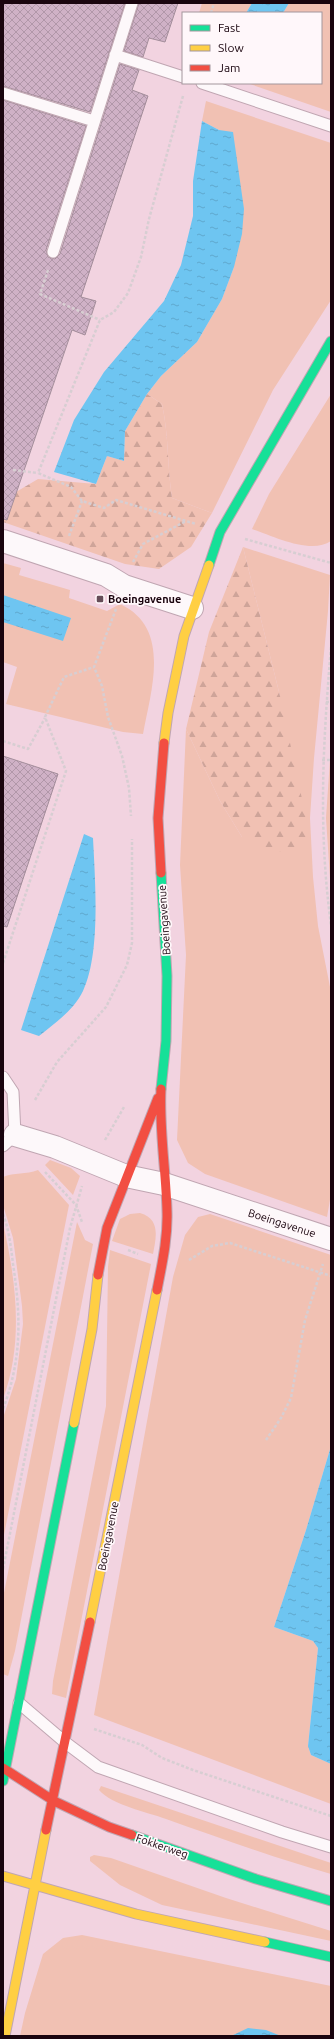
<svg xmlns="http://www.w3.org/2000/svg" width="334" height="2039" font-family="Ubuntu,sans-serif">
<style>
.green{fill:#f1c1b3}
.forest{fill:url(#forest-firs)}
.water{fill:url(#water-ripples)}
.building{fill:url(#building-cross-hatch);stroke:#a48e9b}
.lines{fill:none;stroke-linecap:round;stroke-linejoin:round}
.lane-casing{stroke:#c0a6b2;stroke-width:13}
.street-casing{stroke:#c0a6b2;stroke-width:24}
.fast-casing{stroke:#c0a6b2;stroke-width:11}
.slow-casing{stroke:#c0a6b2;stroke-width:11}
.jam-casing{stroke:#c0a6b2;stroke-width:11}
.path{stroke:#d7ced2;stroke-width:2.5;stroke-dasharray:3 2;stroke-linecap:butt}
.lane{stroke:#fdf8fa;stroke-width:11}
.street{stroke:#fdf8fa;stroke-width:22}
.fast{stroke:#16e098;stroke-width:9}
.slow{stroke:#ffcf43;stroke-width:9}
.jam{stroke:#f24e42;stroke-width:9}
.poi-dot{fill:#654c58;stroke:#fff7fa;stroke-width:1.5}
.labels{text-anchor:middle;stroke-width:3.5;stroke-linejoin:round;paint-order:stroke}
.poi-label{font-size:11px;font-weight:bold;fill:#19040e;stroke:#fff7fa;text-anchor:start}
.street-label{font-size:11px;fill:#19040e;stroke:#fff7fa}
</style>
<defs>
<pattern id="forest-firs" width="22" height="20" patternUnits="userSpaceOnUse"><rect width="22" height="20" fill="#f1c1b3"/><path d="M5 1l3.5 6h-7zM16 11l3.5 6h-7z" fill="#cea499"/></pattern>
<pattern id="water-ripples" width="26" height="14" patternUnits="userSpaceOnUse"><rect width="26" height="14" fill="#6ec5f1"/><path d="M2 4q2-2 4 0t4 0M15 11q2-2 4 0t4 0" fill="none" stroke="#5fa8cd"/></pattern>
<pattern id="building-cross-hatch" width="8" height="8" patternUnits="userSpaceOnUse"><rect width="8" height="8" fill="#cfb1c6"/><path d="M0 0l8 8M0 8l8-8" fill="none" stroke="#b197a9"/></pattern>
</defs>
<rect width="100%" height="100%" fill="#f2d3e0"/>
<!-- green -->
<path class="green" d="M202 3H252L246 13H199Z
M289 3H331V112L247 83H321V13H283Z
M206 101 331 143V300L273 390 212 513 172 498C167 466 169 436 162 404L147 394 161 376 197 342 222 299 234 267 219 130 202 121Z
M331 394V541C311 555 273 536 252 529L269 494Z
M243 547 330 575 328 611 314 758 310 818 313 877 318 926 331 992V1194L327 1217 205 1174 188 1163 177 1140 186 955 180 865 186 729 220 801 242 837 280 696Z
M3 563 21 568 19 575 70 590 69 598 107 611 120 604C172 628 151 690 143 734L123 732 6 704 17 667 3 662Z
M331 745V894L326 818Z
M50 1160 71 1168 80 1176 73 1195 45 1165Z
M38 1170 69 1205 3 1540V1418L16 1379 23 1324 22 1306 13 1238 3 1205V1177C14 1172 26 1175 38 1170Z
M140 1213C161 1219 156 1238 153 1254L112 1241 120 1219 130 1214Z
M210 1214 331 1255V1446L306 1530 274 1627 313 1641 318 1648 308 1746 311 1755 331 1764V1804L94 1715 173 1277 185 1235 198 1217Z
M77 1222 85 1240 93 1244 15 1651 8 1676 3 1674V1598Z
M3 1223C16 1281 24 1342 3 1399Z
M110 1250 151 1264 66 1698 52 1694 53 1681 106 1406 108 1267Z
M101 1786 331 1863V1874C275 1858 220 1838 166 1819 147 1812 112 1805 99 1790Z
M94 1855 111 1858 226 1898 331 1931V1941L162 1905 120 1885 90 1861V1857Z
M82 1935 331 1986V2036H20L25 2013 43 1954 63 1938Z"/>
<!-- forest -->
<path class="forest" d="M147 394 162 404C169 436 167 466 172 498L212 513 191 547 159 569 125 564 3 522V488L16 492 38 479 96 484 107 456 124 461 125 431Z
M243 547 280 696 311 841 285 852 263 849 242 837 220 801 186 729 209 632Z"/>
<!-- water -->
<path class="water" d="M252 3H289L283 13H246Z
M202 121 219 130 233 132 244 209 242 234 234 267 222 299 197 342 161 376 147 394 125 431 124 461 107 456 96 484 54 472 74 420 104 372 164 301 181 265 193 216V181Z
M3 595 71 618 63 641 3 622Z
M84 834 93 838C95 880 101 953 83 991 74 1010 55 1023 39 1036L21 1030Z
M331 1446V1764L311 1755 308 1746 318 1648 313 1641 274 1627 306 1530Z
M248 2028 266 2030 281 2036H231Z"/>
<!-- building -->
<path class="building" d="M3 3H125L90 112 3 86Z
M139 3H178L165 42 149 38 143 57 124 51Z
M120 64 139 70 132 90 148 96 81 297 96 301 85 335 72 330 7 520 3 519V100L86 126 46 250 48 257 55 259 60 254Z
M3 756 58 774 7 927 3 926Z"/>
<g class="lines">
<defs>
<path id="lane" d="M115 55 183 77
M202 83 331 126
M3 93 94 121
M53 252 132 3
M3 1077 13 1092 15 1135
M3 1146 15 1135
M19 1703 66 1743 98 1767 282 1832 331 1847"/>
<path id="street" d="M3 541 106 575 124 586 192 608
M15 1135 55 1147 126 1176 164 1184 331 1239"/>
<path id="fast" d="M209 565 220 532 331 341
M161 873 167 976 166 1041 161 1089
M3 1781 74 1423
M132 1835 256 1879 331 1901
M265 1942 331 1957"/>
<path id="slow" d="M164 743 168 713 184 636 209 565
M74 1423 92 1329 98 1275
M90 1622 157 1290
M3 1876 136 1914 265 1942
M5 2036 46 1830"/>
<path id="jam" d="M161 873 158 818 164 743
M98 1275 107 1228 158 1098
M157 1290C162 1264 168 1238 167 1211 166 1171 159 1130 161 1089
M3 1768 54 1801 109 1827 132 1835
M46 1830 90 1622"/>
</defs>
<!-- lane casing -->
<use href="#lane" class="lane-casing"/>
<!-- street casing -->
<use href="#street" class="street-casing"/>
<!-- fast casing -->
<use href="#fast" class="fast-casing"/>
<!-- slow casing -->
<use href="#slow" class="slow-casing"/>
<!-- jam casing -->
<use href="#jam" class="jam-casing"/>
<!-- path -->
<path class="path" d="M211 13 214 3
M183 96 149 219 141 257 128 293 114 312 100 320 38 473 71 487 82 501 104 508 116 500 196 524
M48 270 40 294 100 320
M13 470 38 473
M69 536 82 501
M245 539 331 563
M133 562 143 544 186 521
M116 609 94 667 102 686 108 717 122 756 129 788 131 816
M331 647C323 743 318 829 331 925
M326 702H331
M3 741 28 749 45 718
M322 760H331
M3 963 66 771 45 717 64 677 94 667
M35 1100 57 1062 106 1007 127 965 132 943V839
M105 1140 124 1107
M45 1172 76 1205 82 1222
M3 1214C9 1230 11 1247 13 1264 21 1316 22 1359 3 1409
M128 1250 138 1254
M189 1260 212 1246 230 1243 331 1276
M266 1440 281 1418 291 1398 305 1320 323 1264
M3 1569 70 1228 82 1186
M94 1729 142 1745 162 1758 193 1770 331 1816"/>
<!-- lane -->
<use href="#lane" class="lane"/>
<!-- street -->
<use href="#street" class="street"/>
<!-- fast -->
<use href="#fast" class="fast"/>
<!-- slow -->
<use href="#slow" class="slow"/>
<!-- jam -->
<use href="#jam" class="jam"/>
</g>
<!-- markers -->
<rect class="poi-dot" x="96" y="595" width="8" height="8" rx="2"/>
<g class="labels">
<!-- poi labels -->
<g class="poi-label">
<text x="108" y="603">Boeingavenue</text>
</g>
<!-- street labels -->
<g class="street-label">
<text transform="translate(164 920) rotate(-94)" y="4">Boeingavenue</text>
<text transform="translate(282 1223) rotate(18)" y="4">Boeingavenue</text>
<text transform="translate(108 1536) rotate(-79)" y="4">Boeingavenue</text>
<text transform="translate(162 1846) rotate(19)" y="4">Fokkerweg</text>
</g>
</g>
<!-- border -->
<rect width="334" height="2039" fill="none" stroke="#19040e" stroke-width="8"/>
<!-- legend -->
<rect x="182" y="12" width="140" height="72" fill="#fff7fa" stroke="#a3969c"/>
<rect x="190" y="25" width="20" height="6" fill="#16e098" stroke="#a3969c"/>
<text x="218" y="32" font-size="12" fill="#19040e">Fast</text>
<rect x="190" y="45" width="20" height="6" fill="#ffcf43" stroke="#a3969c"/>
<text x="218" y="52" font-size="12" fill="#19040e">Slow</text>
<rect x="190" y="65" width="20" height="6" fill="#f24e42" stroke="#a3969c"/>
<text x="218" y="72" font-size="12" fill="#19040e">Jam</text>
</svg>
